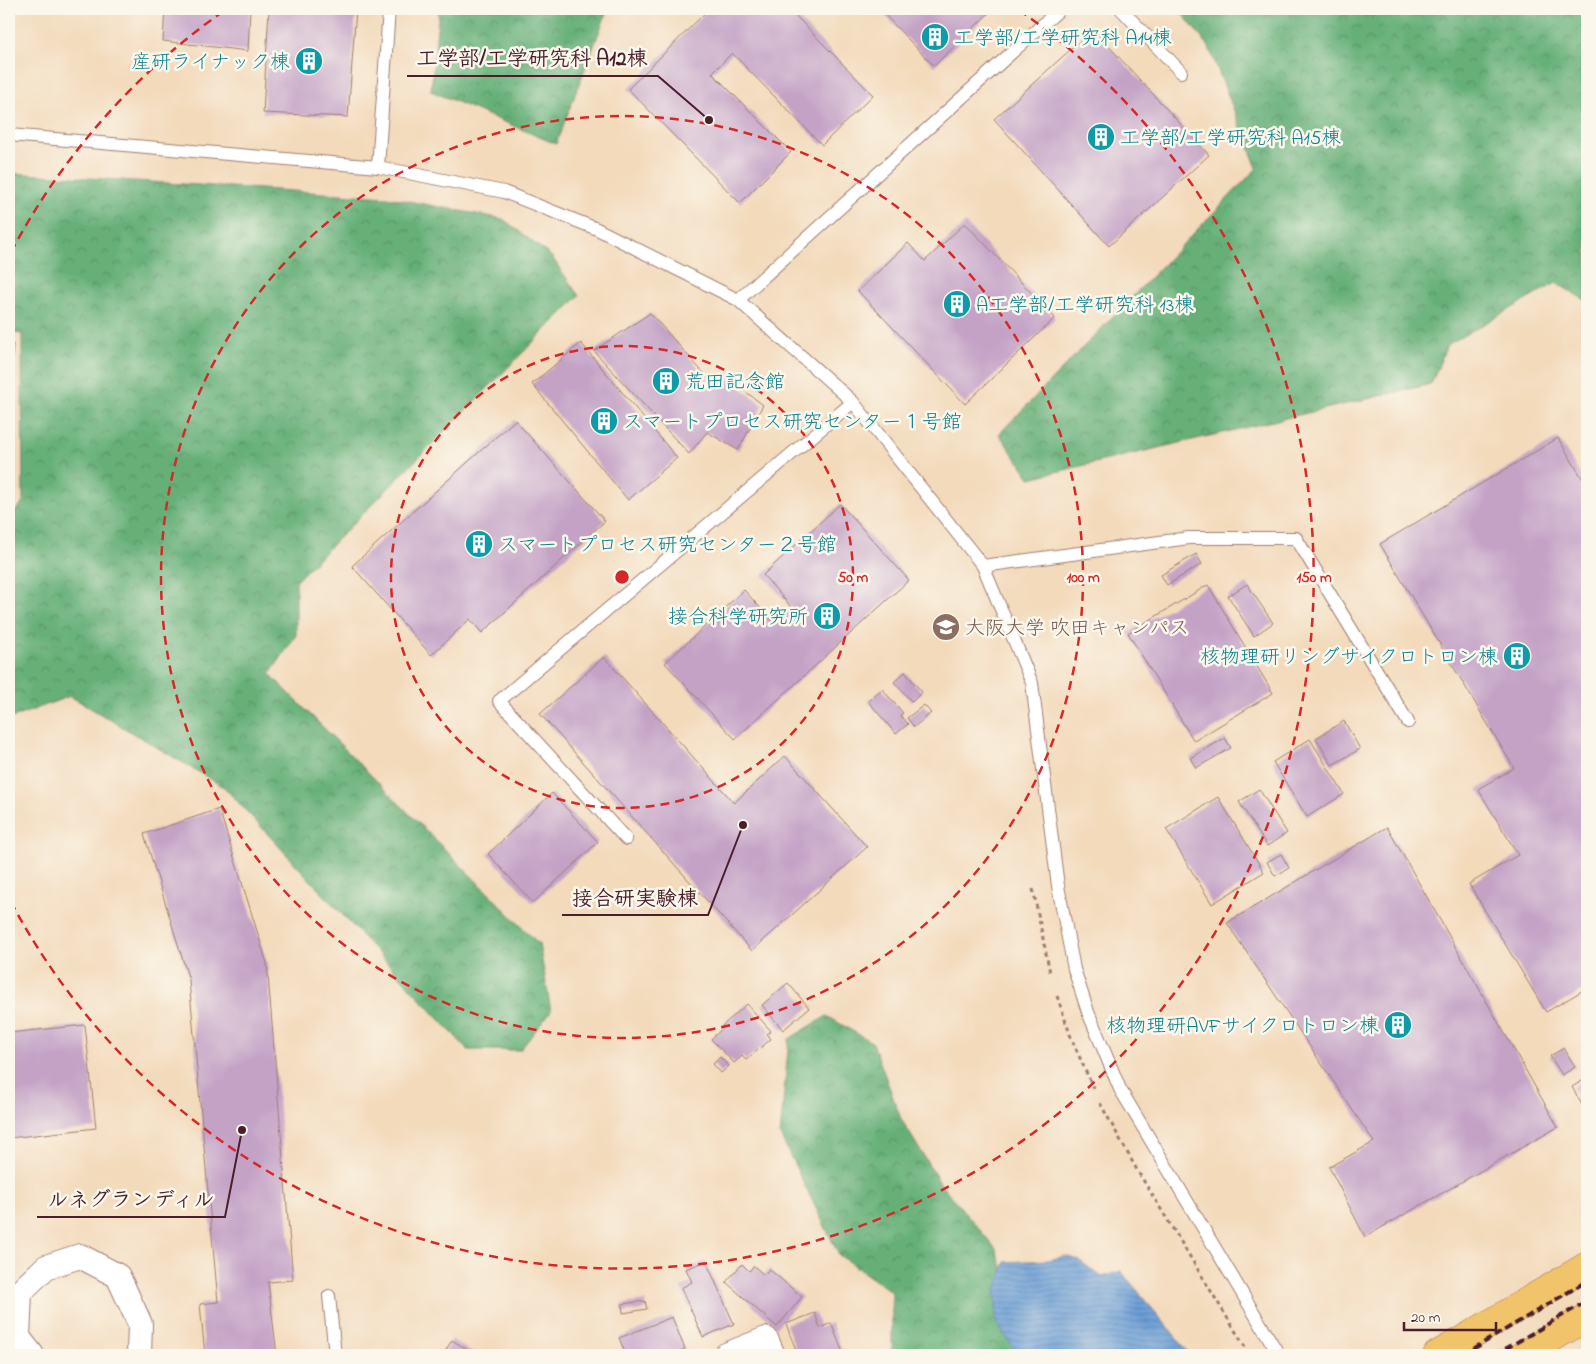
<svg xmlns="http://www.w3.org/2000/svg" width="1596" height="1364" font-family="'Indie Flower','Klee One',sans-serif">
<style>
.forest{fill:url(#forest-crowns);stroke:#586852}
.water{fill:url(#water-rules);stroke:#5a5e80}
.building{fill:#c3a2c6}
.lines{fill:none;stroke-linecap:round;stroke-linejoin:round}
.service-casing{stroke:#9e7c73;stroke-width:14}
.minor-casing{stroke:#9e7c73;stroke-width:26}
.primary-casing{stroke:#9e7c73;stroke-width:29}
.path{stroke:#9e7c73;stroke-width:3;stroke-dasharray:4 4;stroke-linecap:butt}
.service{stroke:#fff;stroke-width:12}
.minor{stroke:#fff;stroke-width:24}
.primary{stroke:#f1c36a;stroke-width:28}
.rail{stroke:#4a1f2b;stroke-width:4;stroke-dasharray:8 4;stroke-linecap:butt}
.ring{fill:none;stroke:#d62828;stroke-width:2.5;stroke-dasharray:9 6}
.labels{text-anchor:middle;stroke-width:5;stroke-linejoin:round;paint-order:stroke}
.culture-label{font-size:20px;fill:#0d838f;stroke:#fbf7ec;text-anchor:start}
.education-label{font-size:20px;fill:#785e54;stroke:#fbf7ec;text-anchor:start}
.centre{fill:#d62828;stroke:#fbf7ec;stroke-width:2.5}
.ring-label{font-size:15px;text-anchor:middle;font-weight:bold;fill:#d62828;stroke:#fbf7ec;stroke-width:5;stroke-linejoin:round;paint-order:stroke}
.leader{fill:none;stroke:#4a1f2b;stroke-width:2}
.callout-dot{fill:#4a1f2b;stroke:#fbf7ec;stroke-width:2}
.callout-label{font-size:21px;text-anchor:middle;font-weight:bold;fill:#4a1f2b;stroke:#fbf7ec;stroke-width:5;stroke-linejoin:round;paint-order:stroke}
</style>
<defs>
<pattern id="forest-crowns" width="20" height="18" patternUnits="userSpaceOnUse" patternTransform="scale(1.25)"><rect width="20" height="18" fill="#66b078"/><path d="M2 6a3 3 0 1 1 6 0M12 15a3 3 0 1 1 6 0" fill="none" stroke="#568f63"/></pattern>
<pattern id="water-rules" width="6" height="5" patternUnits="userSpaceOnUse" patternTransform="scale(1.25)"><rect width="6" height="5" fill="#6a9ed6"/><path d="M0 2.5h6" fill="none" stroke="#5980ae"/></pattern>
</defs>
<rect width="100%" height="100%" fill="#fbf7ec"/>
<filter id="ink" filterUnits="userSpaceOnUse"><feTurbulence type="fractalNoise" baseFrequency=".02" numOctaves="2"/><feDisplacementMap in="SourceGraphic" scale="10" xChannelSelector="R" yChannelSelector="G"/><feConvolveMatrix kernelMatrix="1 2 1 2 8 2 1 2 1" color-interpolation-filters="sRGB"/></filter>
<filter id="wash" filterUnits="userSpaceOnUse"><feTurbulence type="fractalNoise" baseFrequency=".0096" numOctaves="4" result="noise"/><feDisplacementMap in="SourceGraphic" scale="20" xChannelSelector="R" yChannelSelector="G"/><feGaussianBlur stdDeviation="1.12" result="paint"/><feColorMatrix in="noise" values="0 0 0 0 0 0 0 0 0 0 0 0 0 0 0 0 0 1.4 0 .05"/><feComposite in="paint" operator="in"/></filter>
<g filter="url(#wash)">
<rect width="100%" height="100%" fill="#f3dabb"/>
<!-- forest -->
<path class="forest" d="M439 9H608L556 144 431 91Z
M1178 9H1587V301L1556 283 1447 345 1431 384 1030 478 999 434 1257 168 1208 45Z
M9 173 387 197 503 219 551 256 579 296 296 581V635L270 674 539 944 551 1011 520 1050H468L224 787 70 696 9 719V519L23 502 22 334 9 332Z
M827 1016 873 1043 901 1119 940 1183 996 1249 1020 1322 1039 1355H892V1292L839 1255 780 1135 789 1039Z"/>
<!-- water -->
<path class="water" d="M1066 1256 1078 1260 1102 1277 1121 1271 1191 1355H1018L996 1322V1290L1005 1262 1048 1260Z"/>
<g id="blocks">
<!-- building -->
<path class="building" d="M165 9H250L248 51 163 41Z
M269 9H356L348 117 263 113Z
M709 9H789L873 95 822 145 732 53 712 73 791 152 740 203 628 89Z
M879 9H993L934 66Z
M1093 29 1209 155 1109 246 994 119Z
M965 223 1055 318 965 404 858 291 908 243 925 261Z
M650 313 716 387 725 376 763 405 738 450 707 432 689 454 594 351Z
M9 343 13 344 10 388H9Z
M581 343 677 458 628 500 532 384Z
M515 420 605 521 482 633 470 619 431 655 352 566Z
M1558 438 1587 486V988L1546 1012 1469 884 1518 855 1478 789 1514 768 1380 544Z
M840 504 909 580 735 739 665 663 744 590 775 624 792 608 763 575Z
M1196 554 1202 564 1167 585 1161 575Z
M1247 584 1273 623 1254 636 1228 596Z
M1208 585 1273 693 1194 741 1128 633Z
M604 657 734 803 785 756 867 847 752 951 540 714Z
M905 672 922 692 912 702 894 682Z
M882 689 903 713 900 715 908 724 896 734 868 701Z
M924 705 931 713 914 727 907 718Z
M1344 721 1360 749 1332 765 1316 738Z
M1225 738 1231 748 1196 768 1190 758Z
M1310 739 1344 794 1307 817 1273 762Z
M1259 789 1287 833 1267 846 1239 802Z
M552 793 598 842 533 903 488 854Z
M1218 797 1264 872 1212 904 1166 829Z
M219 809 267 963 293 1280 268 1282 277 1355H205L200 1304 218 1302 189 980 144 834Z
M1387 827 1558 1127 1365 1237 1329 1167 1374 1142 1227 923Z
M1281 854 1289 868 1275 876 1267 862Z
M788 983 809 1008 783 1030 762 1005Z
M747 1004 771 1031 767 1034 771 1039 746 1060 742 1056 734 1063 711 1039 723 1028 722 1026Z
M85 1025 96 1128 9 1138V1033Z
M1564 1048 1575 1067 1562 1075 1550 1056Z
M720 1057 729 1066 721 1073 713 1064Z
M1587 1078V1114L1572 1087Z
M706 1261 734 1324 703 1337 681 1288 692 1282 686 1269Z
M742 1264 749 1271 754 1266 764 1275 769 1269 802 1297 777 1327 726 1282Z
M645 1301 647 1309 623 1313 622 1304Z
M815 1313 820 1328 831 1323 844 1355H798L786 1324Z
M672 1317 685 1349 670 1355H626L619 1338Z
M452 1340 476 1355H443Z"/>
</g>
</g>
<g filter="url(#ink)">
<use href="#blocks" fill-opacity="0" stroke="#9e7c73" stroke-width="1"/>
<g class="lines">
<defs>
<path id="service" d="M1121 9 1181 72
M9 135 378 167 504 192 597 229 738 300 853 402 983 566 1032 683 1058 886 1074 969 1088 1012 1120 1089 1279 1355
M378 167 389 9
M738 300 1060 9
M983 566 1189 538H1296L1408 722
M626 839 499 701 853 402
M329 1296 335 1355"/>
<path id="minor" d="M32 1355 18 1337 20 1292 46 1267 80 1256 118 1276 140 1324 139 1355
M726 1355 766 1339 773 1355"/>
<path id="primary" d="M1437 1355 1587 1266
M1523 1355 1587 1317"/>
</defs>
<!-- service casing -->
<use href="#service" class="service-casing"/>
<!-- minor casing -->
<use href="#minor" class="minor-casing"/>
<!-- primary casing -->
<use href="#primary" class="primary-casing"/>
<!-- path -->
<path class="path" d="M1033 889 1050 973
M1057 996 1072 1040 1095 1092
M1100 1103 1137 1170 1250 1355"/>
<!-- service -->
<use href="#service" class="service"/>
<!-- minor -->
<use href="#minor" class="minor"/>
<!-- primary -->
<use href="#primary" class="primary"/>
<!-- rail -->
<path class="rail" d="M1463 1355 1587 1281
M1495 1355 1587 1301"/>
</g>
</g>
<!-- distance rings -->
<g class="ring">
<circle cx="622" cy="577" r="231"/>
<circle cx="622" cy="577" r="461"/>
<path d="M11 252A692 692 0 0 1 225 10M1019 10A692 692 0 1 1 11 902"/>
</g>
<!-- icons -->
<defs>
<symbol id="building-disc" viewBox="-11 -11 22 22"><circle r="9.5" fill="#0f9aa8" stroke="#fbf7ec"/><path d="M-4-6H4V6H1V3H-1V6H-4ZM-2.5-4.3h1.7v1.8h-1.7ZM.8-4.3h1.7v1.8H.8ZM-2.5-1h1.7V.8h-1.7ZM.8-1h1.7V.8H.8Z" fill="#fff"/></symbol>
<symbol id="university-disc" viewBox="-11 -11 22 22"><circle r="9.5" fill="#8d6e63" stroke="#fbf7ec"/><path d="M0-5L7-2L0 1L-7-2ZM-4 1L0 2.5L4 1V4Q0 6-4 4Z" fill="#fff"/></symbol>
</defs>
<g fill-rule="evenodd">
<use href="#building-disc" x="919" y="21" width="32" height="32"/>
<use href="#building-disc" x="293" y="45" width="32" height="32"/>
<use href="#building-disc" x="1085" y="121" width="32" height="32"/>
<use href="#building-disc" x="941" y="288" width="32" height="32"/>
<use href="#building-disc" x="650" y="365" width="32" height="32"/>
<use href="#building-disc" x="588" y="405" width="32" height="32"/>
<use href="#building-disc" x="463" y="528" width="32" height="32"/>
<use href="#building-disc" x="811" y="600" width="32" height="32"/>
<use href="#university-disc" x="930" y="611" width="32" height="32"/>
<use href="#building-disc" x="1501" y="640" width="32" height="32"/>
<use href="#building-disc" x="1382" y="1009" width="32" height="32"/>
</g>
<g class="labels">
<!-- culture labels -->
<g class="culture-label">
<text x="954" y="44">工学部/工学研究科 A14棟</text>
<text x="290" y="68" text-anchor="end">産研ライナック棟</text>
<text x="1120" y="144">工学部/工学研究科 A15棟</text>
<text x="976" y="311">A工学部/工学研究科 13棟</text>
<text x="685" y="388">荒田記念館</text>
<text x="623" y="428">スマートプロセス研究センター１号館</text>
<text x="498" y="551">スマートプロセス研究センター２号館</text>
<text x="808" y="623" text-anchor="end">接合科学研究所</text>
<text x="1498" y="663" text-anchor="end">核物理研リングサイクロトロン棟</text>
<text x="1379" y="1032" text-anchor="end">核物理研AVFサイクロトロン棟</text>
</g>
<!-- education labels -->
<g class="education-label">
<text x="965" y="634">大阪大学 吹田キャンパス</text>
</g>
</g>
<circle cx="622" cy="577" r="8" class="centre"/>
<g class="ring-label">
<text x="853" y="582">50 m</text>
<text x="1083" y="582">100 m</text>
<text x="1314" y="582">150 m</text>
</g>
<!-- callouts -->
<path class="leader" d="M709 120L658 76H407M743 825L708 915H562M242 1130L225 1217H37"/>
<g class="callout-dot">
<circle cx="709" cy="120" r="5"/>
<circle cx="743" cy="825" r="5"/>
<circle cx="242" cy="1130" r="5"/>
</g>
<g class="callout-label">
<text x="532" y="65">工学部/工学研究科 A12棟</text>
<text x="635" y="905">接合研実験棟</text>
<text x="131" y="1206">ルネグランディル</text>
</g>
<!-- margin -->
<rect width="1596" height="1364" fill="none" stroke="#fbf7ec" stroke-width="30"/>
<!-- scale -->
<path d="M1404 1322v8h92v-8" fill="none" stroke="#4a1f2b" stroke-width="2.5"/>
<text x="1411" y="1322" font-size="15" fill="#4a1f2b" stroke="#fbf7ec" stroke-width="4" paint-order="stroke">20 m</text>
</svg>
